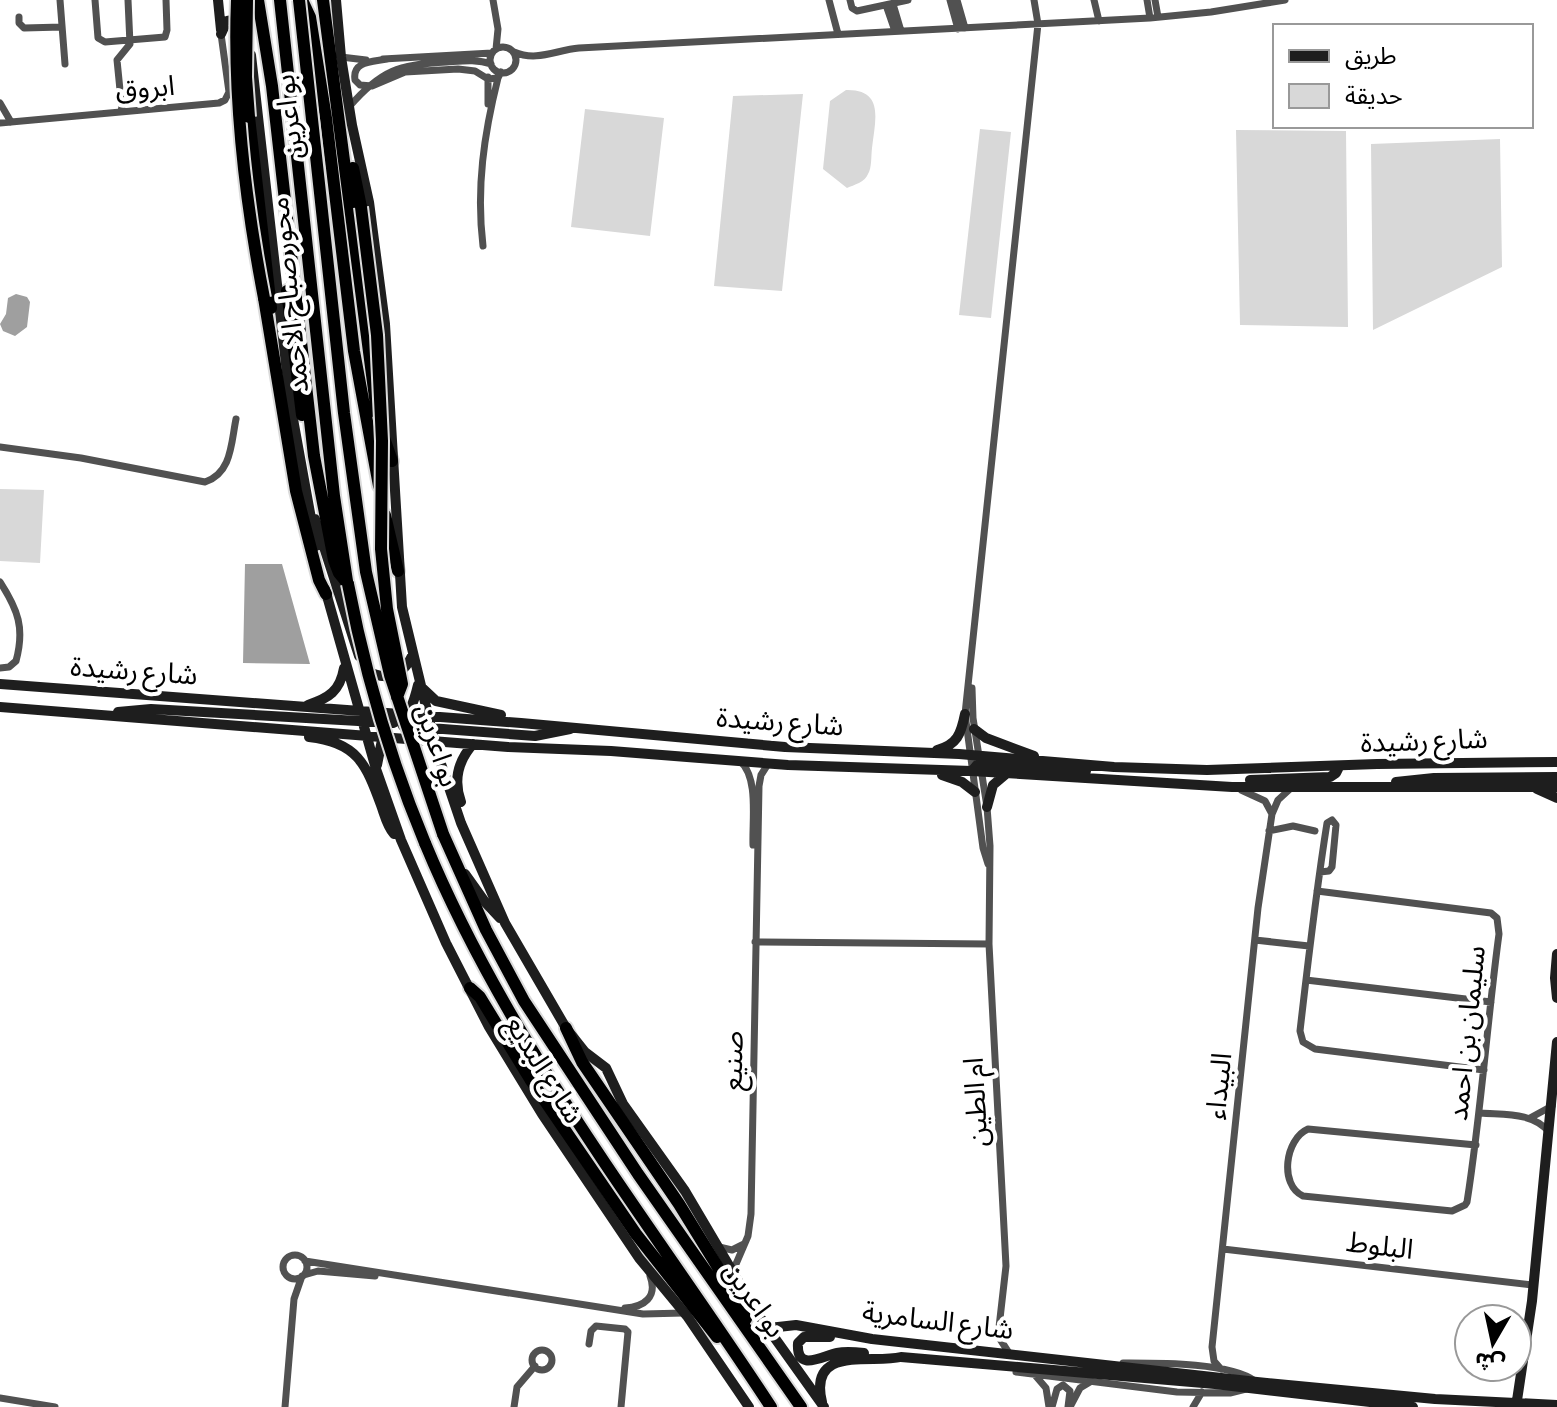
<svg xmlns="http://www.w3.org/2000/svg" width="1557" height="1407" font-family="'Alegreya Sans','Noto Sans Arabic',sans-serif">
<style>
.green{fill:#d8d8d8}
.water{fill:#9f9f9f}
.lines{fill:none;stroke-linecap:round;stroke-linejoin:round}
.highway-casing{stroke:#dbdbdb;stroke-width:16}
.street{stroke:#515151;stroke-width:7}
.secondary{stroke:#1e1e1e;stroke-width:10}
.highway{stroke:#000;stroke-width:12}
.highway-bridge-casing{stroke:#dbdbdb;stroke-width:16;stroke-linecap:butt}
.highway-bridge{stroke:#000;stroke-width:12}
.labels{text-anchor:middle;stroke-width:8;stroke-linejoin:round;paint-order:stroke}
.street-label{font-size:28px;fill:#000;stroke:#fff}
</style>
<rect width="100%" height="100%" fill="#fff"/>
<!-- green -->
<path class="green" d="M846 90C885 89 875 121 872 148 871 155 872 168 868 174 865 182 854 185 847 188L823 169 830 101Z
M803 94 782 291 714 286 733 96Z
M585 109 664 118 650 236 571 227Z
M980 129 1011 132 991 318 959 315Z
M1236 130 1346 131 1348 327 1240 325Z
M1500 139 1502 267 1373 330 1371 144Z
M0 489 44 490 40 563 0 561Z"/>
<!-- water -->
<path class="water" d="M16 294 27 297 30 302 27 327 15 336 3 331 0 324 6 314 8 298Z
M245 564H282L310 664 243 663Z"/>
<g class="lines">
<defs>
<path id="highway" d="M258 0 272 86 314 456 334 560 339 573 348 584
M280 0 334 496 347 581
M302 0 310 17 326 118 354 351 379 486
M323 0 377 413
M249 117 271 308
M353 168 361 207
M287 291 302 415
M264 298 296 491 319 580 326 594
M383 435 392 461
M385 515 398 571
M443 834 486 930 524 1001 638 1174 801 1407
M425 843C510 1048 650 1222 771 1407
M470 988 480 997 530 1079 636 1234 717 1337
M566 1028 582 1062 679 1204 735 1295 746 1319"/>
</defs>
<!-- highway casing -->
<use href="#highway" class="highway-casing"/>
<!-- street -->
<path class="street" d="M60 0 65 64
M95 0 98 38 105 42 165 37 167 30 166 0
M493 0 498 29 496 49
M829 0 838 34
M850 0 852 8 857 11 908 0
M950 0 958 29
M957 0 965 28
M1094 0 1099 21
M1147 0 1150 18
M1155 0 1158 17
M893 4 901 31
M886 5 895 31
M19 17V23L24 28 62 27
M490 60a13 13 0 1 1 26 0a13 13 0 1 1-26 0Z
M514 52C537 62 556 50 579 48L1150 18 1211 12 1285 0
M341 57 366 60
M383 59 492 53
M387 59C372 62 352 61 355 80L360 85 372 86 405 72 458 69 475 71 488 79 498 78 501 72
M0 103 11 122
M488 104V77
M349 107C381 70 399 64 447 62 462 61 477 59 491 64
M122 110 117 60 130 44 128 0
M0 123 219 103 225 100 229 92 221 34
M483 246C476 188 484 134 498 78
M0 447 81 458 205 482C232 473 231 443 236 419
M0 582C18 610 25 628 16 661L9 667 0 668
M972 688 973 718 987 807 990 846 989 944 1006 1266 998 1336 1009 1353
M740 761C759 777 752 821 753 845
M1241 790 1265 801 1272 814
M1269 831 1293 826 1315 831
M988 864 983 848 965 714 1038 24 1034 0
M1320 872 1329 871 1332 867 1336 825 1332 820 1327 823C1316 892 1308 961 1300 1031L1303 1042 1315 1049 1484 1070
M1317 891 1491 913 1497 918 1499 934C1487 1023 1481 1113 1467 1202L1465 1205 1452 1211 1303 1196C1279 1185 1285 1139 1308 1129L1476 1145
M1255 940 1309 946
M755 942 989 944
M1306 980 1491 1002
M1481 1113C1504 1115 1533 1112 1549 1132
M1530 1118 1552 1106
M719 1247 732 1250 744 1244
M1223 1249 1532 1285
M283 1267a12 12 0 1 1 24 0a12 12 0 1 1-24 0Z
M305 1261 643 1314 684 1313
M733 1271 748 1236 751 1214 759 786 761 775 768 764
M304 1275 318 1271 375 1276
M625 1308C644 1307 658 1297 650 1276
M589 1344 591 1331 596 1326 625 1329 628 1332 621 1407
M532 1360a10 10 0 1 1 20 0a10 10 0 1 1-20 0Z
M1123 1363C1156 1363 1230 1362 1255 1381
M1221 1369 1214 1361 1212 1347 1258 908 1272 814 1278 800 1290 789
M1016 1372 1177 1392 1230 1393 1246 1389
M1034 1374 1046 1388 1049 1407
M0 1398 55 1407
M1071 1405 1080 1388 1090 1382
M285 1407 294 1299 302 1276
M514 1407 517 1387 535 1366
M1052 1407 1057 1389 1063 1385 1070 1391 1068 1407
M1193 1407 1202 1392"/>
<!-- secondary -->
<path class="secondary" d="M218 0 221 30
M336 0 341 57 352 125 369 202 385 324 402 607 437 752 461 823 505 923 566 1028 585 1052 606 1068 623 1104 685 1191 757 1313 824 1407
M221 34 227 21 233 20 242 24
M251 55 291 408 316 546
M315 519 359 656
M325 589 376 769 401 840 446 943 489 1027 542 1114 639 1258 687 1316 749 1407
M366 670C385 682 403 676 412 656
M0 684 521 723 785 747 959 754 1114 767 1207 770 1377 764 1557 762
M420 686 436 701 501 715
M308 705C329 698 340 691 344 668
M0 707 508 747 611 751 788 765 972 771 1232 787H1557
M118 712 151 709 393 723C410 717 414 702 418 685
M403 726 535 736 570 729
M974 729 986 738 1034 756
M309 737C357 742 366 764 381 805 385 816 387 826 394 834
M937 750C957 745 961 734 965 714
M377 765 384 730
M972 771 977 765 983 764 1086 771
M942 775 962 782 975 792
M1250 780 1330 777 1336 773 1339 767
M1396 782 1434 778 1557 777
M1537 789 1557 798
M461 802C453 780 458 761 473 744
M987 807 993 785 1006 774
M465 874 485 902 500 918
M1557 954 1555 978 1557 998
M769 1328 796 1325 872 1339 1257 1382 1435 1399 1557 1405
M830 1337H804L798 1343C796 1373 822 1356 837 1353 846 1351 855 1352 864 1353
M822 1402C808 1345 871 1364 901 1357L1215 1384 1413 1407
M1516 1407 1532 1301 1557 1042"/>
<!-- highway -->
<use href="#highway" class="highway"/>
<defs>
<path id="highway-bridge" d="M237 0C233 100 245 200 264 298
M247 0 246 77 249 117
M299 0 344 413 366 572 390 675 443 834
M361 207 377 335 382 441 381 549 387 609 402 684 397 697
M348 584C365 673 390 759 425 843"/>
</defs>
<!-- highway-bridge casing -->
<use href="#highway-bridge" class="highway-bridge-casing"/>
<!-- highway-bridge -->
<use href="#highway-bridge" class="highway-bridge"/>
</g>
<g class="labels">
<!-- street labels -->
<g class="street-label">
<text transform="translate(145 87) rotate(-4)" y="10">ابروق</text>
<text transform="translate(288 117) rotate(-96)" y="10">بو اعرين</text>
<text transform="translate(288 295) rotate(-96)" y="10">محور صباح الاحمد</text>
<text transform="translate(134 670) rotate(4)" y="10">شارع رشيدة</text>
<text transform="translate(780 721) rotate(4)" y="10">شارع رشيدة</text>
<text transform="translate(1424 740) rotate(-2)" y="10">شارع رشيدة</text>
<text transform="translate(438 745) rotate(72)" y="10">بو اعرين</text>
<text transform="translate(1466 1033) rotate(-84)" y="10">سليمان بن احمد</text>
<text transform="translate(732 1061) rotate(-89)" y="10">صنيع</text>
<text transform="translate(545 1069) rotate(58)" y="10">شارع البديع</text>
<text transform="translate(1218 1086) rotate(-84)" y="10">البيداء</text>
<text transform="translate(975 1102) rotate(-93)" y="10">ام الطين</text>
<text transform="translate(1380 1245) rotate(7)" y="10">البلوط</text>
<text transform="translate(755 1299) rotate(55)" y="10">بو اعرين</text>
<text transform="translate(938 1320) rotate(7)" y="10">شارع السامرية</text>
</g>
</g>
<!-- legend -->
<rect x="1273" y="24" width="260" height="104" fill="#ffffff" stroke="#999999" stroke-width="2"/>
<rect x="1289" y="50" width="40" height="12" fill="#1e1e1e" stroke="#999999" stroke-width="2"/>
<text x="1345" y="64" font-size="24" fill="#000000">طريق</text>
<rect x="1289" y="84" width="40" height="24" fill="#d8d8d8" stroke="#999999" stroke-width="2"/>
<text x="1345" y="104" font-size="24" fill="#000000">حديقة</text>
<!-- north arrow -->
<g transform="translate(1493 1343) rotate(189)"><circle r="38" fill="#ffffff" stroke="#999999" stroke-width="2"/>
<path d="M0-6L14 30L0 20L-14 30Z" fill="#000000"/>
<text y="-12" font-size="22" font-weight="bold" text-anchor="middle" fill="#000000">ش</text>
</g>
</svg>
